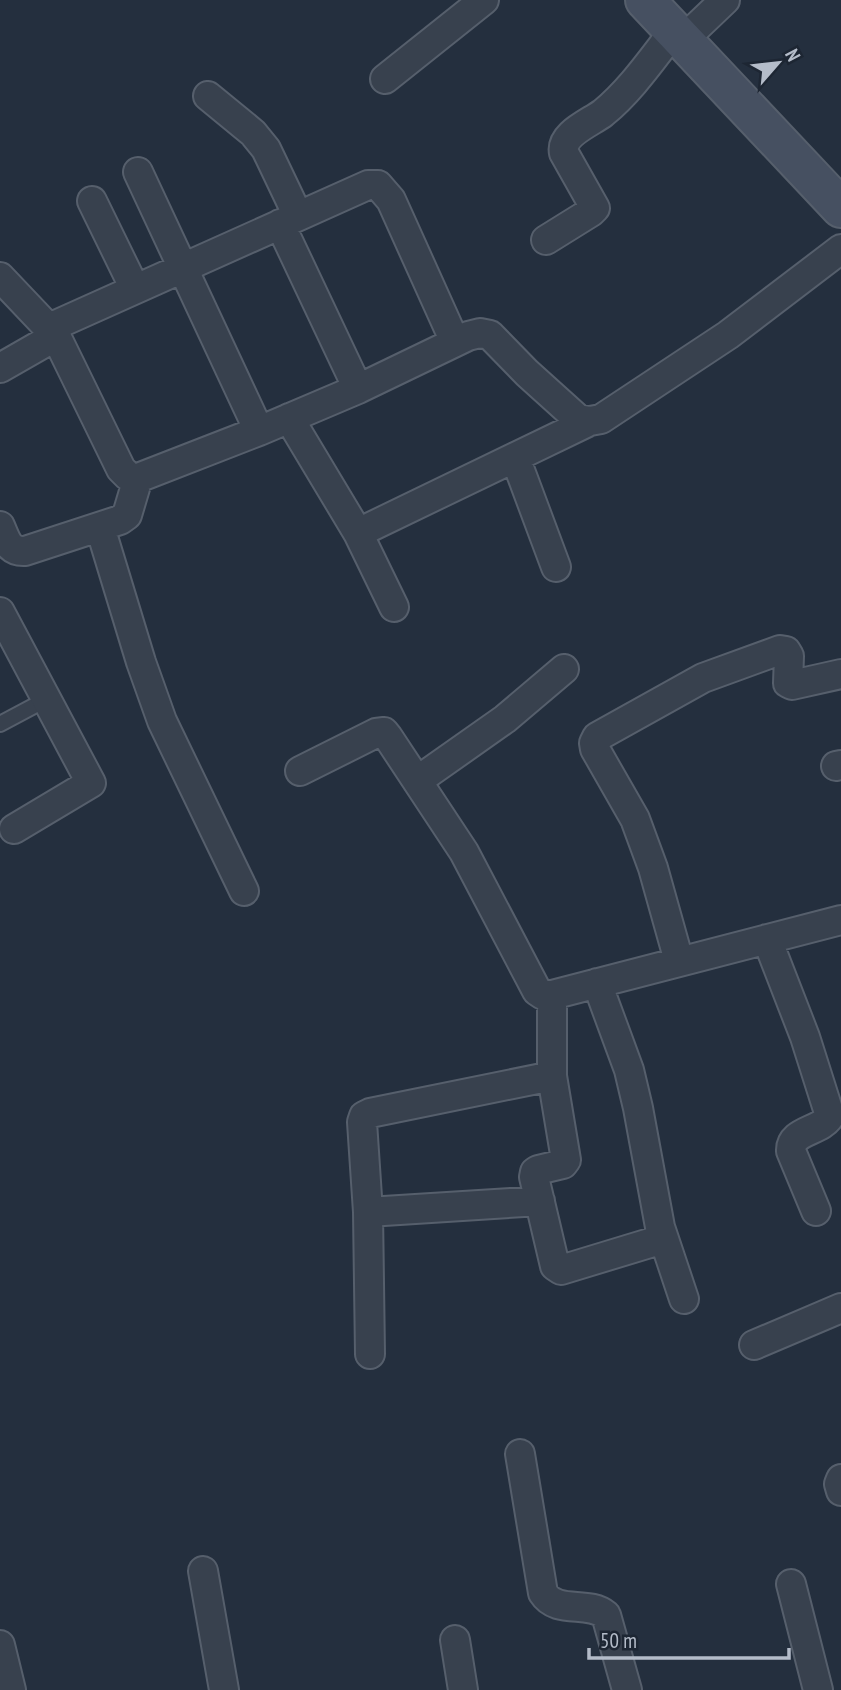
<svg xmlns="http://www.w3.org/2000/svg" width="841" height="1690" font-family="'PT Sans Narrow',sans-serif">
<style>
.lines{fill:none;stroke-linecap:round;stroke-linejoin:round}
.service-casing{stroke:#565f6c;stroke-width:18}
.minor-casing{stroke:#565f6c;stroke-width:32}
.secondary-casing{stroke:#565f6c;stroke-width:42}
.service{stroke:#38414e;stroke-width:14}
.minor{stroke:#38414e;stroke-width:28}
.secondary{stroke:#465061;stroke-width:38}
</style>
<rect width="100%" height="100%" fill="#242f3e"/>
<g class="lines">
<defs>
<path id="service" d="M0 724 47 699"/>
<path id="minor" d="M683 40 725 0
M385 79 484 0
M208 96 253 133 266 149 298 216
M138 172 259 431
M92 201 135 289
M280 224 358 389
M546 240 591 212 595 208 564 153C560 134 590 123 603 113 631 90 652 59 674 31
M0 277 56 336 121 469 128 476 138 478 259 431 358 389 468 336 480 333 490 335 527 373 578 419 590 421 601 419 728 335 841 249
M49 328 368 185H378L391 200 455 342
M0 368 56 336
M289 418 358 533 394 607
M515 457 556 567
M0 526C6 539 8 552 25 551L120 520 127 515 138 478
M100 527 141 662 162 721 244 891
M358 533 590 421
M0 612 91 783 14 829
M836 766 841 765
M300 771 376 733 384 732 388 737 464 852 537 991 543 995H552L841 920
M417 781 505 719 564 669
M767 939 805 1037 830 1116C821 1132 790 1130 791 1151L816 1211
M679 961 653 868 635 819 595 749 594 743 597 737 703 678 780 650 786 651 789 656 788 683 792 685 841 674
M597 983 629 1070 638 1108 660 1227 684 1299
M552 995V1076L566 1160 563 1164 538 1170 535 1172 534 1177 555 1266 561 1270 663 1239
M368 1212 540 1201
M754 1345 841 1308
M370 1354 368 1212 362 1122 364 1116 370 1113 552 1076
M520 1454 543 1593C557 1615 588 1600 606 1615L627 1690
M841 1479 839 1484 841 1491
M203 1571 224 1690
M791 1584 818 1690
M455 1640 463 1690
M0 1645 11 1690"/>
<path id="secondary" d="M645 0 841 208"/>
</defs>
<!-- service casing -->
<use href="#service" class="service-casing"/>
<!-- minor casing -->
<use href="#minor" class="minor-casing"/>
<!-- secondary casing -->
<use href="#secondary" class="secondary-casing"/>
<!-- service -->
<use href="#service" class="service"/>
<!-- minor -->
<use href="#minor" class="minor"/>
<!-- secondary -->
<use href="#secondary" class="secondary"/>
</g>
<!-- north arrow -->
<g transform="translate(778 63) rotate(62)" stroke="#1d2633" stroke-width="5" paint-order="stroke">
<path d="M0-5L12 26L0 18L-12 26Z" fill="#b4bcc9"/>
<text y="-10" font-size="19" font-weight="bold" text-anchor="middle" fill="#b4bcc9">N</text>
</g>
<!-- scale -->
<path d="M589 1648v10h200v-10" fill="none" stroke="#b4bcc9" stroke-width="3.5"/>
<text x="600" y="1648" font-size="21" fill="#b4bcc9" stroke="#1d2633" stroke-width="5" paint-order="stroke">50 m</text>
</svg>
